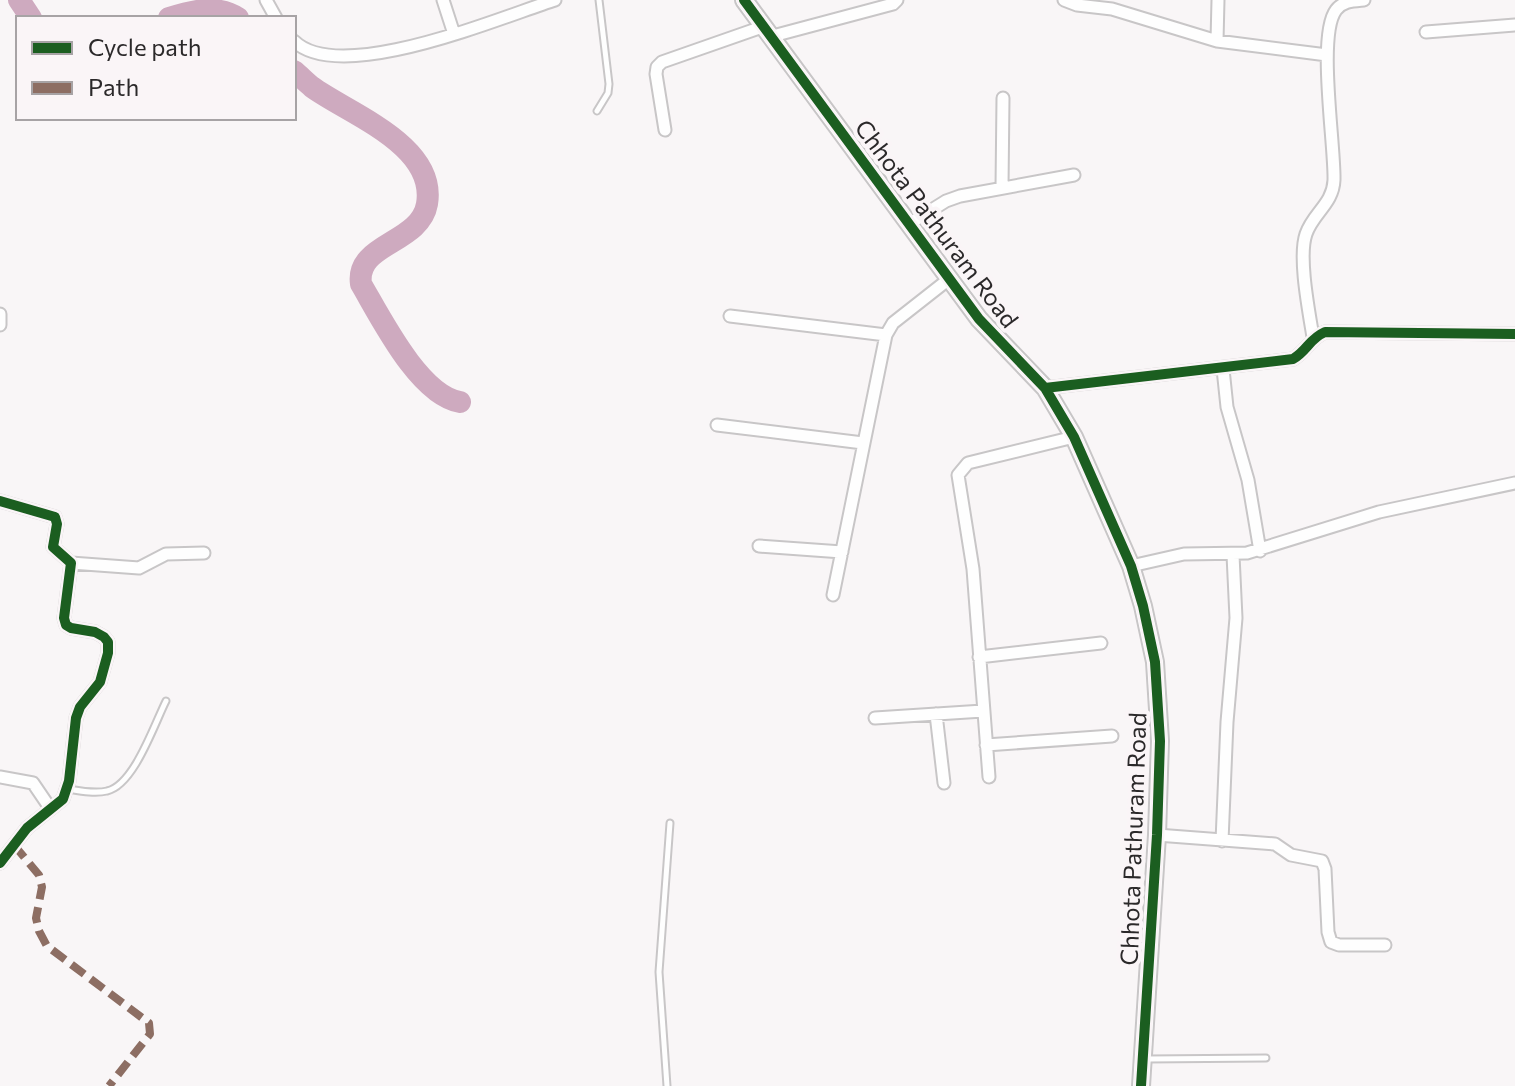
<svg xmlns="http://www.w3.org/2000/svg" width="1515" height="1086" font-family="Commissioner,sans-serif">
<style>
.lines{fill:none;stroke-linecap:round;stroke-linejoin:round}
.river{stroke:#ceaabf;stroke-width:22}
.lane-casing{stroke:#c8c6c7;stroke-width:9}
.street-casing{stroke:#c8c6c7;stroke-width:15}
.secondary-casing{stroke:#c8c6c7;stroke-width:20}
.lane{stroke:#fefefe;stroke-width:5}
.street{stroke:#fefefe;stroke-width:11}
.secondary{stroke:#fefefe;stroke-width:16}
.quiet{stroke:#8d6e63;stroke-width:8;stroke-dasharray:16 8;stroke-linecap:butt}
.cycleway-casing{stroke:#faf5f7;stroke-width:15}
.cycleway{stroke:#1b5e20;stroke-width:10}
.labels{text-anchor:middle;stroke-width:8;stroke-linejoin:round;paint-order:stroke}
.street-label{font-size:24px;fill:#2b292a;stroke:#faf5f7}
</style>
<rect width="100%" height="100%" fill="#f9f6f7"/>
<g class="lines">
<!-- river -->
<path class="river" d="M19 0 31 18
M169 18C192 11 216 4 238 18
M294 71C300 76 306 82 312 87 349 114 437 145 427 204 420 244 355 243 361 284 381 318 419 395 460 402"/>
<defs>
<path id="lane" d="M597 111 608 93 609 84 599 0
M68 789C80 791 95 794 107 791 134 785 154 725 166 701
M1147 1059 1266 1058
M667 1086 659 972 670 823"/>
<path id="street" d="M266 0 276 18
M443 0 454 34
M1064 0 1077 5 1112 9 1217 41 1327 55
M1426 32 1515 25
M769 37 893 4 897 0
M294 41C340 86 501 17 555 0
M1217 41 1218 0
M665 130 656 74 657 67 662 62 762 27
M1002 187 1003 98
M909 224 946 201 960 196 1074 175
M0 314V325
M730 316 886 335
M1313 337C1309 312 1298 257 1306 234 1313 213 1333 204 1334 180 1335 145 1317 35 1336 10 1343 1 1353 1 1364 0
M1223 369 1227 407 1248 480 1260 551
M1045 388 1293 359C1308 350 1309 339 1325 332L1515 334
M717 425 863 443
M0 501 55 517 57 524 53 547 71 563 64 618 66 625 71 628 95 632 104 637 108 642V653L100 682 80 707 76 718 69 781 63 799 27 828 0 863
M759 546 842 552
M71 563 139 568 166 554 204 553
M1131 566 1184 554 1247 553 1379 512 1515 483
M833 595 886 335 893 323 949 279
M979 657 1101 643
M936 714 944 783
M875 718 983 711
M986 745 1112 736
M0 777 33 783 50 808
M989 777 973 569 958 475 968 463 1074 437
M1157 835 1275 844 1291 855 1322 861 1325 869 1328 932 1331 942 1339 945H1385
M1222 841 1227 722 1236 618 1233 555"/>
<path id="secondary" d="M744 0 979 319 1045 388 1074 437 1131 566 1143 606 1155 662 1160 741 1157 835 1141 1086"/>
</defs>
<!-- lane casing -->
<use href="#lane" class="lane-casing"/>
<!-- street casing -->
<use href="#street" class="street-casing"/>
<!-- secondary casing -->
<use href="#secondary" class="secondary-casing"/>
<!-- lane -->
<use href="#lane" class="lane"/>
<!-- street -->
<use href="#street" class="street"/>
<!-- secondary -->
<use href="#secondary" class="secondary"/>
<!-- quiet -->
<path class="quiet" d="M14 845 39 875 42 887 36 918 39 931 47 946 149 1023 150 1034 109 1086"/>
<defs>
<path id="cycleway" d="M744 0 979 319 1045 388 1074 437 1131 566 1143 606 1155 662 1160 741 1157 835 1141 1086
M1045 388 1293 359C1308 350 1309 339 1325 332L1515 334
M0 501 55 517 57 524 53 547 71 563 64 618 66 625 71 628 95 632 104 637 108 642V653L100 682 80 707 76 718 69 781 63 799 27 828 0 863"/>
</defs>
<!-- cycleway casing -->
<use href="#cycleway" class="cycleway-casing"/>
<!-- cycleway -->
<use href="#cycleway" class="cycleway"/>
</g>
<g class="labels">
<!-- street labels -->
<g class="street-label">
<text transform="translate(936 224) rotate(53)" y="8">Chhota Pathuram Road</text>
<text transform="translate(1134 839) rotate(-88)" y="8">Chhota Pathuram Road</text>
</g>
</g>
<!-- legend -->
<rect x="16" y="16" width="280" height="104" fill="#faf5f7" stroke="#a7a3a5" stroke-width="2"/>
<rect x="32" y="42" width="40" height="12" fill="#1b5e20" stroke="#a7a3a5" stroke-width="2"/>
<text x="88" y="56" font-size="24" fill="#2b292a">Cycle path</text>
<rect x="32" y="82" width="40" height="12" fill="#8d6e63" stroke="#a7a3a5" stroke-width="2"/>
<text x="88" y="96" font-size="24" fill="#2b292a">Path</text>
</svg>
